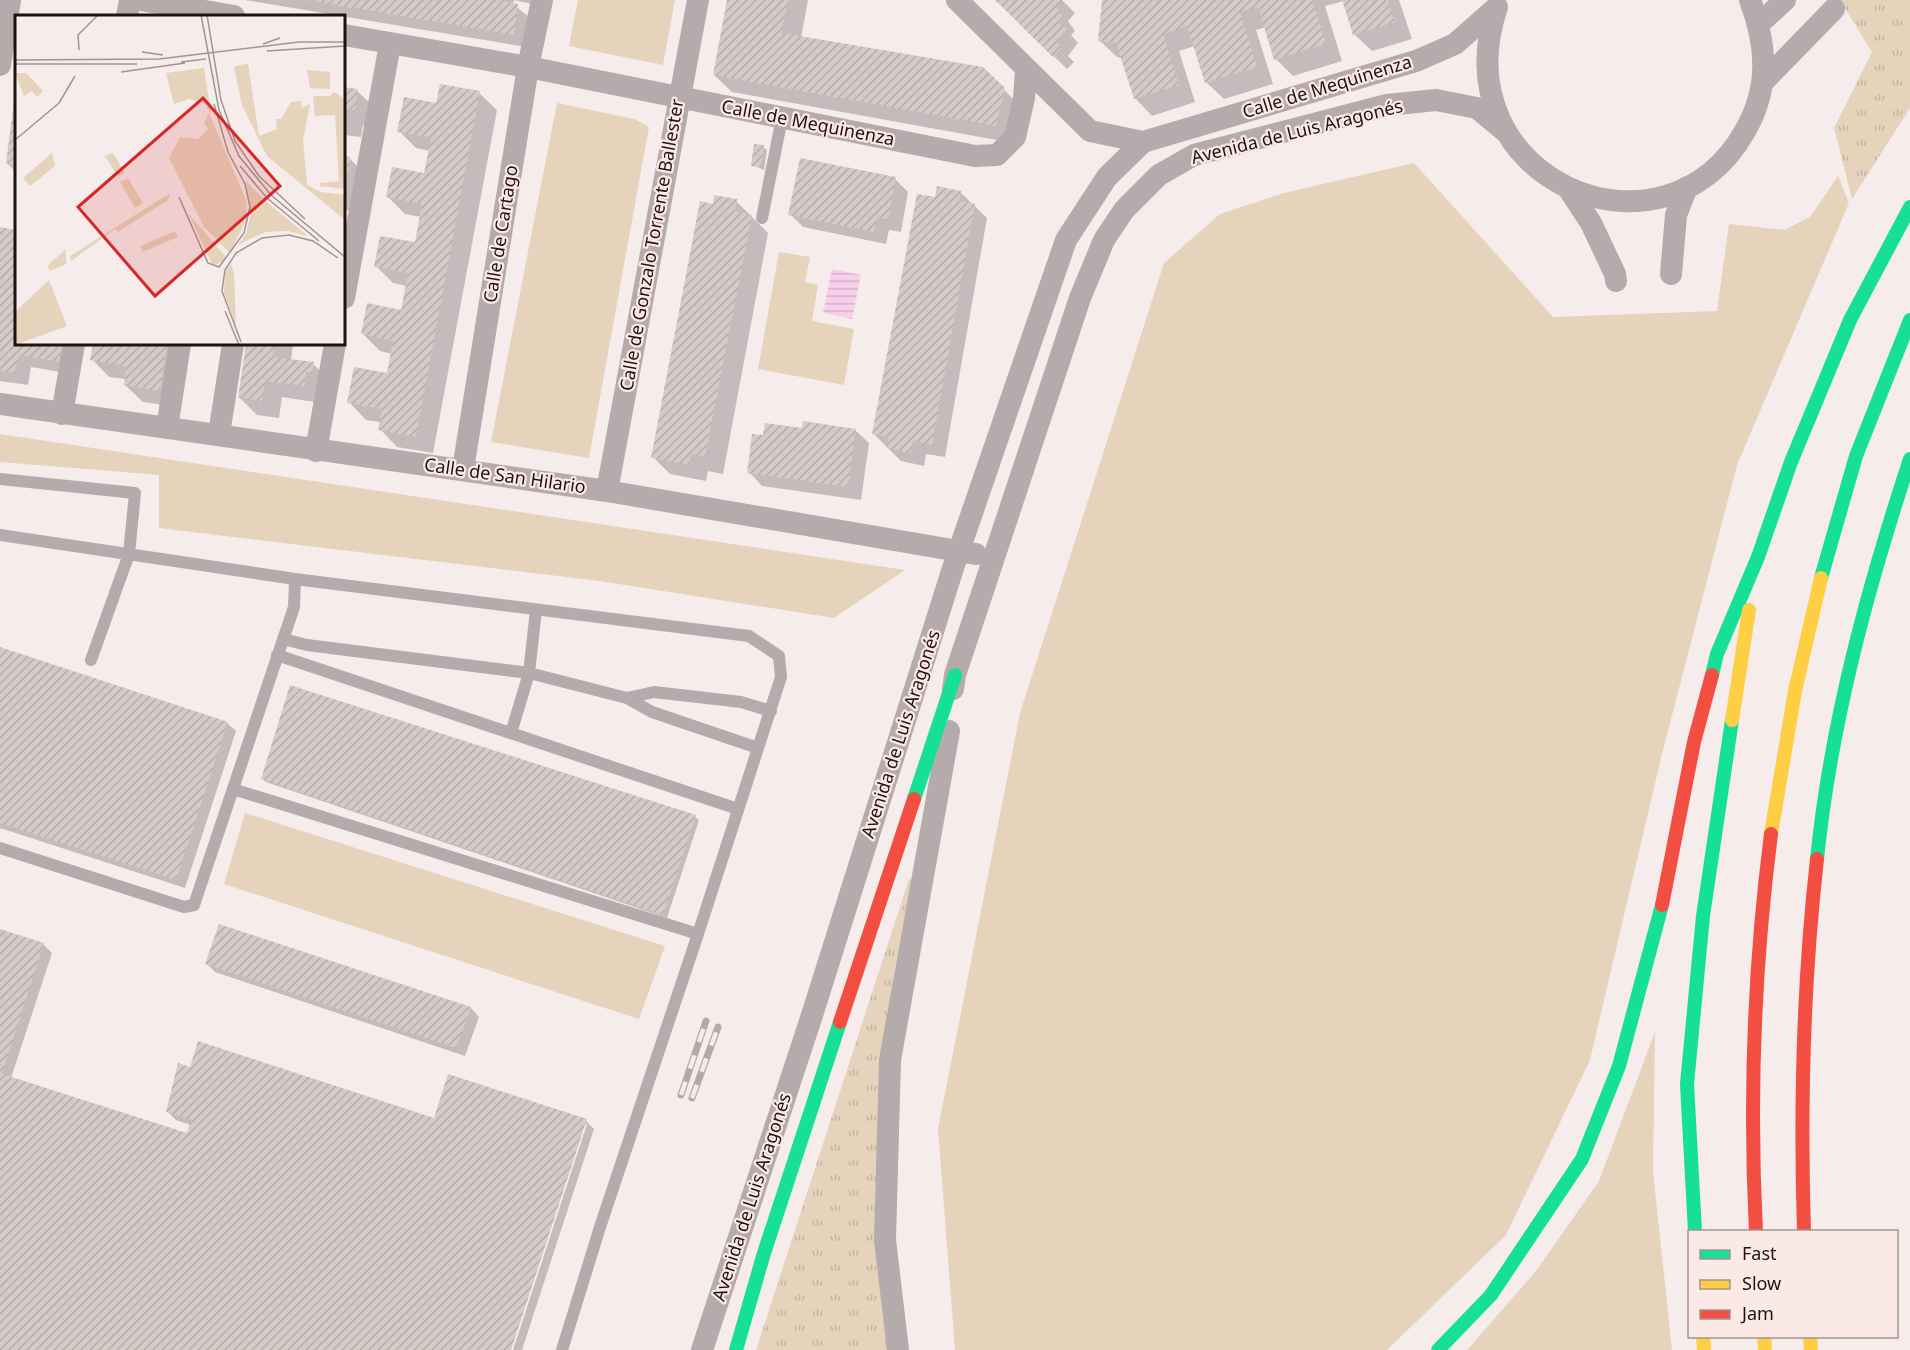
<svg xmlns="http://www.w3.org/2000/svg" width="1910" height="1350" font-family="'Noto Sans',sans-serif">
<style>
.grass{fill:url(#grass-tufts)}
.green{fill:#e5d3bb}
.water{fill:url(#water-rules)}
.shadow{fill:#0003}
.building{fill:url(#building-hatch)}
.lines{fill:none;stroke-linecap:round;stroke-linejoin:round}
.lane{stroke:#b5abad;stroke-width:12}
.street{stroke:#b5abad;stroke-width:22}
.fast{stroke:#16e098;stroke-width:14}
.slow{stroke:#ffcf43;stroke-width:14}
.jam{stroke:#f24e42;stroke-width:14}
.rail-casing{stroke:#b2aaaa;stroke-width:7}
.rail{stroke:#fbe9e6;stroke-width:4.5;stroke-dasharray:14;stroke-linecap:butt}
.labels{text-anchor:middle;stroke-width:4.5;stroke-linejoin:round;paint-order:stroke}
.street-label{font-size:18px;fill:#211210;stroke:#fbe9e6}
.inset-road{fill:none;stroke:#a19593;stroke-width:1.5}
.view{fill:#d62828;fill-opacity:0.15;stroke:#d62828;stroke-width:3}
.inset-edge{fill:none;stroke:#211210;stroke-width:3}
</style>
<defs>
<pattern id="grass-tufts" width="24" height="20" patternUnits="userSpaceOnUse" patternTransform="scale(1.5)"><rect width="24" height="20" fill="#e5d3bb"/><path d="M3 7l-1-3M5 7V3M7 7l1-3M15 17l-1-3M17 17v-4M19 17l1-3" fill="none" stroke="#c4b4a0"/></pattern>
<pattern id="water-rules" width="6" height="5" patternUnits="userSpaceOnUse" patternTransform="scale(1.5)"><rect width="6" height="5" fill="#f7cfea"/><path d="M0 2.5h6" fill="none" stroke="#d3b1c8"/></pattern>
<pattern id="building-hatch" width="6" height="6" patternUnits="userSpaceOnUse" patternTransform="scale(1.5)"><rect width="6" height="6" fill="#d6cac6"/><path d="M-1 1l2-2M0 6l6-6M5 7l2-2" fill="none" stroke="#b7aca9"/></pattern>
</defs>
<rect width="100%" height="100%" fill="#f6eceb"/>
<!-- grass -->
<path class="grass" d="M1840 0H1910V108L1852 199 1834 128 1872 52Z
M909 879 912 880 894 973 891 1350H756Z"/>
<!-- green -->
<path class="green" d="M578 0H675L663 65 569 46Z
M557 103 634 119 649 127 589 458 491 442Z
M1414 163 1553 317 1717 311 1729 224 1785 230 1811 216 1838 176 1849 203 1737 465 1662 754 1590 1060 1506 1235 1387 1350H955L938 1129 1020 713 1164 263 1220 214 1284 193Z
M779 252 810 257 805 282 818 285 812 321 854 329 844 385 758 369Z
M0 435V434L905 570 834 618 600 581 159 528V475L0 462Z
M245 813 665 946 639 1019 224 884Z
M1655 1032 1653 1171 1672 1350H1467L1536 1271 1599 1181Z"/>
<!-- water -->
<path class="water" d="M832 269 861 275 852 319 823 313Z"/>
<!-- shadow -->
<path class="shadow" d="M245 0H533L532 4 514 0 513 4 530 18 526 47Z
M728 0H808L801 38 983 68 1021 107 1013 143 732 92 714 75Z
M997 0H1062L1075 13 1068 21 1075 31 1071 35 1078 43 1068 56 1074 62 1067 69Z
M1104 0H1399L1412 39 1372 51 1354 34 1344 1 1325 6 1342 61 1293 76 1276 59 1266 27 1256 30 1273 84 1224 99 1206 82 1195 46 1179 51 1195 102 1152 116 1135 98 1122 58 1117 57 1099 40Z
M344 89 357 91 375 108 372 127 363 125 361 137 344 135Z
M479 93 497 110 433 453 397 447 380 429 381 422 366 420 349 402 388 375 392 354 380 351 363 334 402 312 407 286 393 283 376 266 416 244 421 217 405 214 388 197 426 174 430 151 416 148 399 131 437 105Z
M16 95V172L7 163Z
M763 147 767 150 764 170 753 165Z
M344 158H349L367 176 355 211 344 210Z
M895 179 908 192 901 232 889 230 886 244 803 227 790 214Z
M960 192 987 218 945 457 926 454 924 466 901 461 874 434Z
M736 201 768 233 723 474 708 471 706 481 670 474 653 457Z
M0 229 16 232V344H67L72 374 31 367 28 385 0 381Z
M94 344H186L177 407 143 402 125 385 126 379 109 377 92 359Z
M247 344H293L291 361 313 364 331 381 321 403 282 397 279 418 257 415 240 398Z
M803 430H855L869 443 861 500 762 486 749 472 765 437Z
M0 649 227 723 236 731 185 888 0 828Z
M263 779 695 817 699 820 667 918 266 782Z
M220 926 471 1008 479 1017 465 1056 215 972 207 964Z
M0 930 43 944 52 953 11 1078 188 1135 191 1125 176 1120 167 1111 435 1119 586 1121 594 1129 522 1350H513L587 1124H584L510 1350H0Z"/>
<!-- building -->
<path class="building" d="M306 0H500L518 4 514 35Z
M727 0H788L782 33 983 67 1005 88 996 126 713 75Z
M995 0H1062L1056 7 1063 17 1058 22 1067 29 1056 42 1062 48 1053 57Z
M1102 0H1312L1326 44 1274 60 1258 7 1240 12 1257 67 1205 83 1187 26 1163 34 1179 85 1134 99 1116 43 1098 41Z
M1342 0H1388L1395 22 1353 35Z
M440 84 480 91 416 437 378 430 382 409 347 403 354 367 387 373 393 341 361 334 367 303 401 310 408 273 374 267 380 236 415 242 422 204 386 197 392 167 424 173 431 138 397 132 404 97 436 103Z
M344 87 358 89 355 110 346 109 345 117Z
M15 95H16V165L6 163Z
M754 144 764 145 761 167 751 166Z
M344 156 350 157 347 180 344 179Z
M800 158 896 177 888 220 877 217 874 232 788 215Z
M937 186 961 191 959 201 975 204 932 445 913 441 911 453 886 448 889 437 872 434 917 194 935 197Z
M714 195 737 199 735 211 752 215 705 457 691 454 689 465 651 458 700 201 713 204Z
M0 227 16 230V344H62L59 362 19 355 15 373 0 371Z
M93 344H167L160 391 124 385 126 366 90 360Z
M246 344H274L273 357 314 362 312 373 306 372 304 386 265 381 262 401 238 398Z
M803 421 856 429 848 487 747 473 752 434 763 435 765 423 802 428Z
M0 647 228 722 176 880 0 823Z
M290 685 696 815 663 915 261 779Z
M219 924 471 1007 456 1048 205 964Z
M0 929 44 943 2 1074 187 1133 191 1120 166 1112 178 1063 190 1067 198 1041 434 1118 448 1074 587 1119 511 1350H0Z"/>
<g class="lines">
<!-- lane -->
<path class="lane" d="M762 218 782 118
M0 479 135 493 129 554 91 660
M0 535 295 579 749 636 779 656 781 677 698 934
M283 639 307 645 529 673 627 698 652 712 758 748
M277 655 738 809
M627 698 654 692 741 702 771 711
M511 733 529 673 536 610
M233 789 698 934 600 1227 562 1350
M0 848 184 907 194 905 294 607 295 579"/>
<!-- street -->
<path class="street" d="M140 0 234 16
M957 0 1090 131 1143 142
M1497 7C1439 180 1664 275 1745 131 1770 88 1767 45 1750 0
M127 16 130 0
M1759 24 1785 0
M344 35 528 67 975 156 997 155 1015 137 1024 98 1026 70
M0 65 10 0
M1763 82 1834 9
M1568 188 1591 223 1615 274 1616 281
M1671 274 1676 215 1687 187
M344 298 390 44
M0 404 607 491 976 554
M62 414 74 344
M167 428 180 344
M219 434 233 344
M316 451 335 344
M463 469 528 67 542 0
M607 491 698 0
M953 689 955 675 1080 298 1104 240 1124 210 1159 175 1194 155 1387 105 1436 100 1477 108 1506 132
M702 1350 813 1012 953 568 1066 240 1107 177 1143 142 1416 61 1455 44 1497 7
M898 1350 885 1240 890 1060 949 731"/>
<!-- fast -->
<path class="fast" d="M1821 578 1856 456 1910 320
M1712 675 1717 654 1758 557 1791 462 1850 320 1910 207
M914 799 955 675
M1817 859C1831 722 1867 590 1910 459
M1695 1232 1687 1084 1703 916 1732 720
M736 1350 764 1253 840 1022
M1438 1350 1491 1295 1582 1159 1619 1066 1662 905"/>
<!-- slow -->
<path class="slow" d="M1732 720 1749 610
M1771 834 1795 691 1821 578
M1703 1336 1704 1350
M1764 1336 1765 1350
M1810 1336 1811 1350"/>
<!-- jam -->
<path class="jam" d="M1662 905 1694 742 1712 675
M840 1022 914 799
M1756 1232C1749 1098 1754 967 1771 834
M1804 1232C1800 1107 1803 984 1817 859"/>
<defs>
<path id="rail" d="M681 1095 706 1021
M692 1098 718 1027"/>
</defs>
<!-- rail casing -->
<use href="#rail" class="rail-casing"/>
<!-- rail -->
<use href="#rail" class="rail"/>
</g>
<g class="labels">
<!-- street labels -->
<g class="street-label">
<text transform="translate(1327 87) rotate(-17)" y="6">Calle de Mequinenza</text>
<text transform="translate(808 123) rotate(11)" y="6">Calle de Mequinenza</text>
<text transform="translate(1297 132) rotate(-14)" y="6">Avenida de Luis Aragonés</text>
<text transform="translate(501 234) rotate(-81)" y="6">Calle de Cartago</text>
<text transform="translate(652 245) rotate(-80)" y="6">Calle de Gonzalo Torrente Ballester</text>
<text transform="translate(505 476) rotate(8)" y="6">Calle de San Hilario</text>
<text transform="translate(901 734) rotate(-72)" y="6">Avenida de Luis Aragonés</text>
<text transform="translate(752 1197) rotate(-72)" y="6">Avenida de Luis Aragonés</text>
</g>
</g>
<!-- overview -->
<g transform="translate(15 15)">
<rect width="330" height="330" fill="#f6eceb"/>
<path d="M189 53 196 99 189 88 174 84 159 89 151 58ZM0 58H11L28 76 22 82 17 76 9 81ZM173 198 211 242 208 246 198 251ZM216 249 219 259 221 311 209 277 210 258Z" fill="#e5d3bb"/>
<path d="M229 49H233L244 121 262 114 261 104H266L276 87 286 86 287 93 295 89 288 125 292 170 306 177 330 180V205L252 141 227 90 219 52ZM292 55 315 57V74L295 73ZM319 77 330 84V174L305 171V168L324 166 320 100 300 101 298 81H315ZM194 98 232 187 231 205 215 238 189 212 154 143 165 122 183 124 193 114 189 108ZM37 138 40 151 15 171 8 163ZM98 138 110 158 103 162 90 141ZM113 163 128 188 120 193 105 167ZM230 165 253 188 293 221 273 216 250 217 223 230 231 219 236 198ZM155 178 153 185 103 217 100 214 56 246 55 241ZM160 216 163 222 128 237 125 231ZM51 234V249L35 256 32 251ZM34 265 52 311 0 330V297Z" fill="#e5d3bb"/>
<path class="inset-road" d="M186 0 204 95 224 141 256 180 330 242M192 0 206 85 220 126 244 161 290 204M248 29 265 23M64 35 63 20 83 0M252 36 330 31M127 37 148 40M0 45 144 44 284 27H330M166 47 191 44M0 49H122M106 57 170 48M0 125 44 88 60 61M225 151 252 183 304 226M164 182 193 248 204 252 229 218 235 192 230 169 213 137 199 89M210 296 224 330M226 327 207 276 210 255 221 238 247 223 274 220 298 226 323 243"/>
<path class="view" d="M188 83 265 171 140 281 63 192Z"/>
<rect width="330" height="330" class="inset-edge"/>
</g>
<!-- legend -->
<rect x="1688" y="1230" width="210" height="108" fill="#fbe9e6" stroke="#a49390" stroke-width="1.5"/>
<rect x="1700" y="1250" width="30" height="9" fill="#16e098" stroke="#a49390" stroke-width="1.5"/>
<text x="1742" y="1260" font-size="18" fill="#211210">Fast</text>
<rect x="1700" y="1280" width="30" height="9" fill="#ffcf43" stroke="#a49390" stroke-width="1.5"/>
<text x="1742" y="1290" font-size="18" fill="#211210">Slow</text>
<rect x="1700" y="1310" width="30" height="9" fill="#f24e42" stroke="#a49390" stroke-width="1.5"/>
<text x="1742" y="1320" font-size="18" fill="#211210">Jam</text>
</svg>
